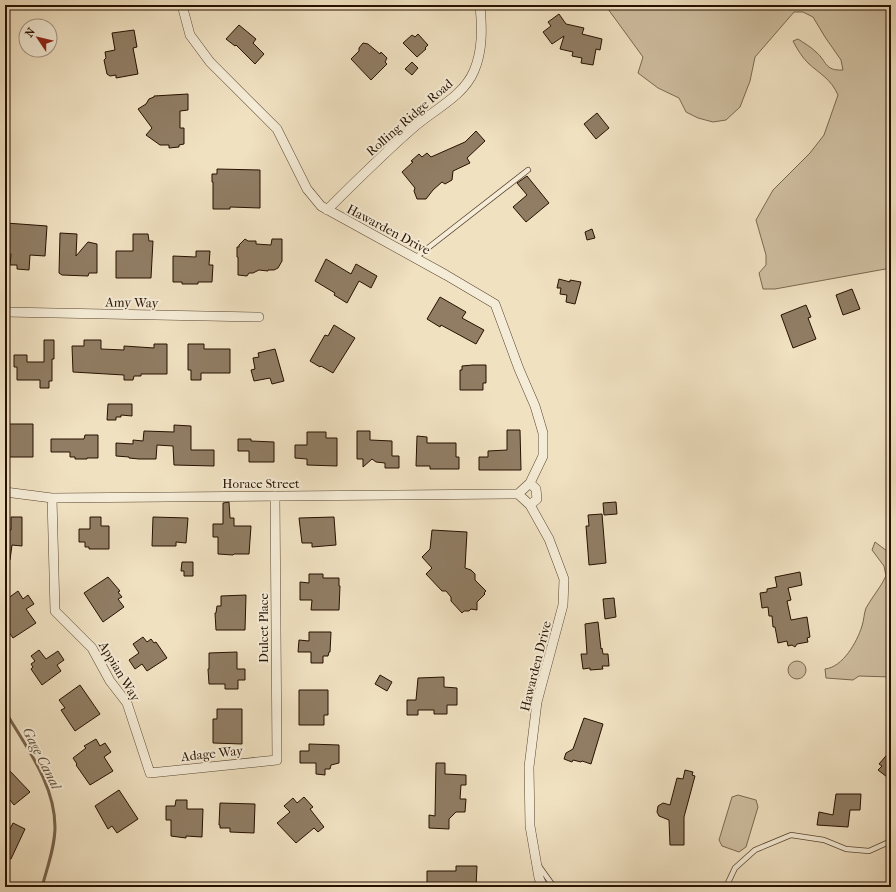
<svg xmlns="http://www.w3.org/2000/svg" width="896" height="892" font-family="'IM FELL French Canon',serif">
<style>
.green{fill:#cebea0;stroke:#7a6850}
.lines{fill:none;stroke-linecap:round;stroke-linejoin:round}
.stream{stroke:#77634c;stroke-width:3}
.building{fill:#907d64;stroke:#271100}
.lane-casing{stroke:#594530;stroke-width:6}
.street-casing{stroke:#594530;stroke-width:10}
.lane{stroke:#f5ecd7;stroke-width:4.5}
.street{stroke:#f5ecd7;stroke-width:9}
.labels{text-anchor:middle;stroke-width:4;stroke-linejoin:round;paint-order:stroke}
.street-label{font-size:13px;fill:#271100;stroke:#f5ecd7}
.water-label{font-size:14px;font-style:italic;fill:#634f39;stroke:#f5ecd7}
</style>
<rect width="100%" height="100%" fill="#f0e1c1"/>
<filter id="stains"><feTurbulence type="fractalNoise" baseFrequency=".005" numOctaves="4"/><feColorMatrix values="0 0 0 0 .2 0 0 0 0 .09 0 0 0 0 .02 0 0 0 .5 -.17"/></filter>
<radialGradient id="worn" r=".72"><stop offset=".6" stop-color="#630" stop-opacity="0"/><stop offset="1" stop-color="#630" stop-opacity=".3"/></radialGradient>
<!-- green -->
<path class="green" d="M613 5H891V268L775 289H763L759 273 766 265V255L756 220 773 190 810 153 824 135 838 95C831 79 820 74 808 63 802 57 797 49 793 41L798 39C804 43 811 47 816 52 827 61 824 71 843 70L841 60 825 37 813 17 803 12H794L755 57 750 81 740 107 726 120 713 122 698 118 686 112 679 98 658 88 638 73 643 57 608 9Z
M875 542 891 554V677L859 676 853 680 826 678 825 669C843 667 857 642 862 626 864 620 864 613 866 608 872 597 881 587 886 576L884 566 872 550Z
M788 670a9 9 0 1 1 18 0a9 9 0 1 1-18 0Z
M738 795 756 800 758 807 746 847 739 852 722 846 719 840 732 797Z"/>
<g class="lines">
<!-- stream -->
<path class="stream" d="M5 711C26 747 55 784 55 827 55 847 47 868 42 887"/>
</g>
<!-- building -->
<path class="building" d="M559 14 566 24 584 28 582 34 602 39 600 50 596 49 593 65 581 63 582 58 572 56 573 52 560 49 564 36 552 44 543 32 551 26 548 22Z
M239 25 256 39 253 43 264 54 255 64 236 45 235 46 226 39Z
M134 30 137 47 133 48 138 74 116 78V75L110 76 107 74 104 60 106 58 105 52 115 50 112 33Z
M418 34 428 45 425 48 426 49 417 57 403 43 412 35 415 37Z
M363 43 368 44 380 54 381 52 387 58 385 62 387 64 371 80 351 59 359 51V48Z
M412 62 418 68 412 75 405 69Z
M188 94V110L180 111V128H184V144L179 145V147L169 148V145H160L146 135 152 128 138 109 146 104 149 99 154 97V96Z
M597 113 609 128 596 139 584 124Z
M476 131 485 141 467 158 470 163 453 171 452 180 445 184 442 182 433 190 426 199H417L414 191 415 188 402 172 413 162 411 161 419 154 422 157 427 153 431 157 465 142Z
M217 169 260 170V208L230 207V209H213V182H212V174H217Z
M527 176 549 203 526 222 513 207 527 195 517 183Z
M6 223 47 226 45 256 30 255 29 270 17 269V265H10L11 254H5Z
M592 229 595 238 587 240 585 232Z
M60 233 77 234 76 256 88 242 97 244V273H89L88 276 62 275 59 273Z
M133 234H148L149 241H153L151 278H116V251H133Z
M245 239 248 241H256V244L271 245 272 239H282V261L278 268 274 270H268V271L259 270 253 273H249L247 276 238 275V257H237V247H239V245Z
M196 251H210L209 265H213L212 282H198V284H182V282H173V256L196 257Z
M326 259 351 274 356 264 377 276 371 288 359 281 347 303 334 295 335 293 315 281Z
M559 279 570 282V280L581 282 575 304 566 302 567 295 560 294 561 288H557Z
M852 289 860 309 843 315 836 295Z
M440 297 466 312 462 318 484 330 476 344 441 325 440 327 427 319Z
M806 305 811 317 808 318 816 339 793 348 781 315Z
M334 325 355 338 333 373 321 366 320 367 310 361 325 335 328 336Z
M44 340H54V359H52V381H49V388H40V380H17V367H14V355H27V362H44Z
M84 340H101V349L124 350V346L154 348V344H167V374H141V376H134L133 380H124V375L73 372 72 346H84Z
M188 344H204V349H230V373H201V380H191V370H188Z
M275 349 284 381 272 384 270 378 254 381 251 370 255 369 253 358 259 357 258 353Z
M473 365H486V383H483V390H460V370H462V366Z
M108 404H132V416L121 415V417H116V420H107Z
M5 424H33V457H5Z
M174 425 191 426V450H214V466L174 465 173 446 157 445 156 459H139L129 458V457L116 456V443L133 444V440L143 441 144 431 174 432Z
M507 430H520L521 470H479V457H488V451L507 450Z
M357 431H370V440L392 441V456H399V468H385V463L376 462 372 459 363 467V459H357Z
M307 432H326V438H337V466L307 465V459L295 458V445H307Z
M85 435H98V458H87V459H75V457H70V452H51V439H84Z
M417 436 427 437V443H456V457H459V469H430V466H416Z
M238 439H251V441L274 442V462H249V451H238Z
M229 502 230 518H234V526H251L249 554H234L233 555 218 554V537H213V524H223V503Z
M616 502 617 514 604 515 603 503Z
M602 514 606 563 589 565 586 526H589L588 515Z
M11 517H22V546L12 545 10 560H5V530H11Z
M90 517H101V526H109V549H89V547H85V542H79V529H90Z
M153 517 188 518 186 543 176 542V546H152Z
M334 517 336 545 312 547V543H302L299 518Z
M432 530 467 532 465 568 471 570 475 574V580L486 591 484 593 485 594 477 602V610L471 609 469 611H464L462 613 451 601V597L446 591H442L426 574 432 568 422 557 430 549Z
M182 562H193V576H184V571H181Z
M800 572 802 585 788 588 791 600 787 601 791 620 807 617 810 637 807 638 808 642 797 644 795 647 792 645 788 646 787 641 778 643 775 627H773L772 616H769L768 607 762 608 760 593 767 592V589L777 587 775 577Z
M309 574H323V578H339V586H340L339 610H311L312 600H300V582L309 583Z
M108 577 120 591 118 592 122 597 118 599 124 607 103 622 84 593Z
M18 591 23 599 28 595 34 604 26 609 36 623 13 638 5 627V605L9 602 7 599Z
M246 595 245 630H216L215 613H216L217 606H221V596Z
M614 598 616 617 605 619 603 599Z
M598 622 601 649 602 648 603 654H608L609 666H602L603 669 590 670V668L583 669 581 654H587L585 624Z
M309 632H331L330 652H329L328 656H323V663H311V652H298L299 640 309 641Z
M143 637 147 642 151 639 154 643 156 642 167 658 147 671 142 664 135 669 129 660 139 653 133 644Z
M39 650 46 659 58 651 64 660 57 665 61 671 42 685 31 669 33 667 31 664 35 661 31 656Z
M237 652V669H245V680H238V689H225V684H209L208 669H209V653Z
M380 675 392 682 387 691 375 684Z
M444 677V687L457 688V705H447V714H434V710H418V715H407V700H416L418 678Z
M80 685 100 714 75 731 61 710 65 708 59 700Z
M299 690H328V715H324V725H299Z
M217 709H242V744L213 743V719H217Z
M584 718 603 724 591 764 582 761 581 762 573 760 572 762 564 759 566 753 573 749Z
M96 739 100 746 105 743 111 752 104 757 113 771 90 785 76 765 77 764 73 758 86 748 84 746Z
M309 744 339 745V763L331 765 330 769H325V775L316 774V763H300V751H309Z
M891 750V780L878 770 882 766 879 764Z
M436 763H445V774L466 775V785H461L460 799H466L465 812H456L449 819V829L429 828V815L435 816Z
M9 770 30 792 14 805 5 794V773Z
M685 770 693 772 692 775 695 776 684 817V845H670L669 820 659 816 657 812 658 806 663 803 670 805 677 778 683 779Z
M119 790 138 819 117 833 112 826 108 829 95 806Z
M836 794H861L860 810H850L848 827 817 825 819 812 833 815Z
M304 797 313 807 310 809 324 827 318 832 314 828 296 843 277 823 290 812 284 806 293 798 297 803Z
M176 800H187V809H203L202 837 186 836V838L171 836V820H166V806H175Z
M220 803 255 804 254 833 230 832V828H220V825H219Z
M13 823 25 829 11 859 5 856V839Z
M456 866H477L476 887H427V871H456Z"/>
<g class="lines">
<defs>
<path id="lane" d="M415 258 528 170
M539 866 554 887
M726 887 735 868 755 850 791 835 824 840 846 849 869 851 889 842 891 838"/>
<path id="street" d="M182 5 190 35 210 62 277 129 307 189 321 206 446 275 495 304 519 369 535 406 543 433V456L530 483 518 494
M327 210C355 182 383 154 413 128 433 110 463 97 474 71 483 50 482 27 480 5
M5 312 259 317
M530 483 536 489 537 499 530 505
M5 492 52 498 518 494
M518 494 530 505 549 539 564 579 563 605 537 702 529 767 530 826 539 878 543 887
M52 498 55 611 92 648 110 681 127 703 150 773 277 760 275 496"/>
</defs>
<!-- lane casing -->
<use href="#lane" class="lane-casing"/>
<!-- street casing -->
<use href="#street" class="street-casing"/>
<!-- lane -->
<use href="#lane" class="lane"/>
<!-- street -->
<use href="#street" class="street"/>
</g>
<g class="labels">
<!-- street labels -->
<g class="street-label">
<text transform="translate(409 117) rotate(-41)" y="5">Rolling Ridge Road</text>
<text transform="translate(389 229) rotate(28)" y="5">Hawarden Drive</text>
<text transform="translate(132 302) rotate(1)" y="5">Amy Way</text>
<text x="261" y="488">Horace Street</text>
<text transform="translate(263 628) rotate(-90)" y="5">Dulcet Place</text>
<text transform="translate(535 666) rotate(-76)" y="5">Hawarden Drive</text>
<text transform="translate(120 671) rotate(59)" y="5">Appian Way</text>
<text transform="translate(212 753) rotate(-6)" y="5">Adage Way</text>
</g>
<!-- water labels -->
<g class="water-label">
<text transform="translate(42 758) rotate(63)" y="5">Gage Canal</text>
</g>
</g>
<!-- margin -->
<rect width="896" height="892" fill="none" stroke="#f0e1c1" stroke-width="20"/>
<rect x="6" y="6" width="884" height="880" fill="none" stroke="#271100" stroke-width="2"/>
<rect x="10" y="10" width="876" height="872" fill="none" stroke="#271100"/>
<!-- north arrow -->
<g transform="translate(38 38) rotate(305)"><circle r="19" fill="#f5ecd7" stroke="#a39481"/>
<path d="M0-3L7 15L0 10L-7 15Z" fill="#8f2418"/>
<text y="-6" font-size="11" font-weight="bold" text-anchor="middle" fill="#271100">N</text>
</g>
<rect width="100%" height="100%" filter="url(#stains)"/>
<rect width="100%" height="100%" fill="url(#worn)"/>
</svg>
